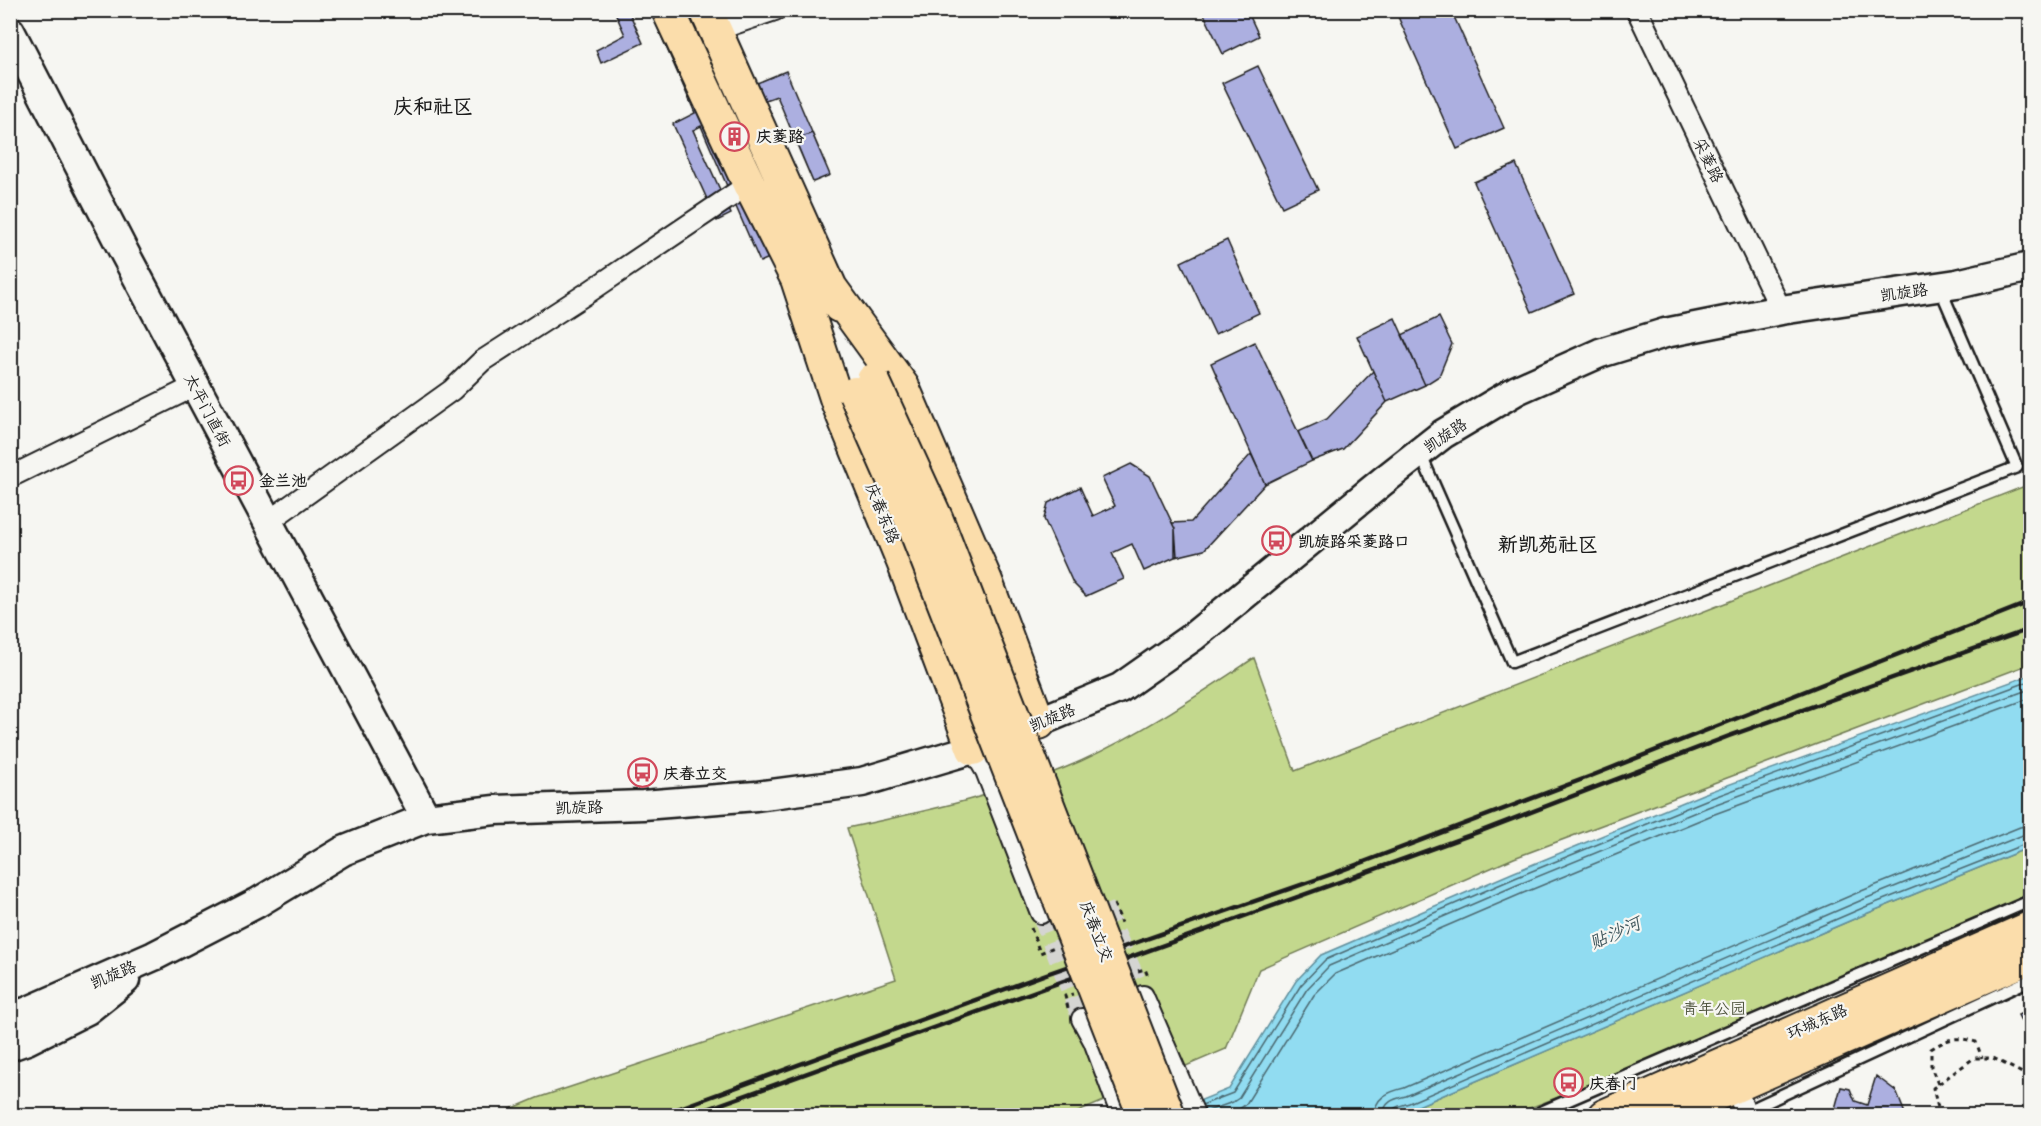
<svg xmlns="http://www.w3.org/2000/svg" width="2041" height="1126" font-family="'Patrick Hand','LXGW WenKai TC',sans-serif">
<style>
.green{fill:#c3d88d;stroke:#707a54;stroke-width:1.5}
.water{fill:#91dcf1;stroke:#628f9c;stroke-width:1.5}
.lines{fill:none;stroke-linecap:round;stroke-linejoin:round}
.shore{stroke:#4b6971;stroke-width:1.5}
.building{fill:#acafe0;stroke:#1c1c1c;stroke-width:1.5}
.street-tunnel{stroke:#d5d5d2;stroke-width:20;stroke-dasharray:20 10;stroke-linecap:butt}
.lane-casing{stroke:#1c1c1c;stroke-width:15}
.street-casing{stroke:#1c1c1c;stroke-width:24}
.secondary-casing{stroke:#1c1c1c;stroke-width:33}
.primary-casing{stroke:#1c1c1c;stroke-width:36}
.path{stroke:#1c1c1c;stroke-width:3;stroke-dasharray:4.5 4.5;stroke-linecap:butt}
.lane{stroke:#f6f6f2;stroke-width:10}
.street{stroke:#f6f6f2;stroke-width:20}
.secondary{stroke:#f6f6f2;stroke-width:28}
.primary{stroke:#fbddab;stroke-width:32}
.rail{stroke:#1c1c1c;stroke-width:4.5}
.primary-bridge-casing{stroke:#1c1c1c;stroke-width:36;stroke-linecap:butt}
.primary-bridge{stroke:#fbddab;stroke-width:32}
.labels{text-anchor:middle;stroke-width:4.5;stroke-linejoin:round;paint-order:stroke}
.poi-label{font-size:16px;font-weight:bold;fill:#1c1c1c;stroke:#f6f6f2;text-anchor:start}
.street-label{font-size:16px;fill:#1c1c1c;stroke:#f6f6f2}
.park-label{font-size:16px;fill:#4e543e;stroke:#f6f6f2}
.water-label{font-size:18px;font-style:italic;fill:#3f565c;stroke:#f6f6f2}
.quarter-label{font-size:20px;font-weight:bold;fill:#1c1c1c;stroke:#f6f6f2}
</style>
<rect width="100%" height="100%" fill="#f6f6f2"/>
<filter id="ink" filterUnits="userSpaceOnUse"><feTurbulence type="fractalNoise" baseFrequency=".0167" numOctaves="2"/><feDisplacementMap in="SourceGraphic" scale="12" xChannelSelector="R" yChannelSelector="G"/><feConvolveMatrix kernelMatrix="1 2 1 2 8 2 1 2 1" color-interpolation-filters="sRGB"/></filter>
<g filter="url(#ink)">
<!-- green -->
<path class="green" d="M2030 484V664L1514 858 1259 969 1226 1049 1071 1115 820 1112 812 1116H494L537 1098 896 979 847 828C927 811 1006 794 1081 761 1142 733 1198 695 1254 658L1295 771Z
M2030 847V900L1721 1035 1511 1115 1386 1116 1411 1109 1868 913Z"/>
<!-- water -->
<path class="water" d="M2030 675V847L1868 913 1411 1109 1386 1116H1162L1229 1089 1296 981 1321 955 1512 873 1703 794Z"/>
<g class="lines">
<!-- shore -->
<path class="shore" d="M1202 1105 1233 1093 1301 985 1325 960 1515 878 1706 800 2030 681
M1205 1112 1233 1102 1239 1098 1307 989 1329 966 1517 885 1708 807 2030 689
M1221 1116 1238 1110 1246 1104 1314 995 1335 974 1521 894 1712 815 2030 698
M1374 1116C1375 1097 1388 1092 1404 1088L1859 892 2020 827 2030 825
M1383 1116C1384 1101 1394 1099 1406 1096L1862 900 2023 835 2030 834
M1391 1116C1391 1106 1401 1106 1409 1103L1865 907 2030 842"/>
</g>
<!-- building -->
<path class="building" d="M614 10H628L643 43 601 63 596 50 625 35Z
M650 10H712L745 88 786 71 830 175 813 182 777 96 752 105 808 241 760 262 701 126 693 130 731 214 717 221 673 124 695 113Z
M1202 10H1247L1259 36 1223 54Z
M1395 10H1451L1504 128 1457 149Z
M1258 66 1318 190 1282 207 1222 83Z
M812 133 830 175 813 182 795 140Z
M1516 164 1574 294 1532 312 1474 182Z
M1227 240 1259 313 1215 334 1181 262Z
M1439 317 1452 344 1439 376 1425 385 1402 335Z
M1395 318 1425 385 1387 402 1357 336Z
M1255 342 1312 461 1265 484 1211 363Z
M1373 371 1387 402 1343 449 1312 461 1298 432 1327 419Z
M1251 454 1265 484 1204 550 1175 557V529L1172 523 1191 522Z
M1131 464 1150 476 1175 529 1177 556 1144 571 1132 544 1112 553 1124 579 1086 596 1073 583 1044 519 1048 503 1080 487 1093 516 1115 506 1102 478Z
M2030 1009V1038L2018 1015Z
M1876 1076 1896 1091 1906 1116H1833L1841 1087 1850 1089 1855 1101 1867 1105Z"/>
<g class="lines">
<!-- street-tunnel -->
<path class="street-tunnel" d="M1103 906 1143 996
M1041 913 1082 1019"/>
<defs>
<path id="lane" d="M1420 453 1512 662 2017 467 1940 288
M1741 1114 2030 980
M1537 1116 1541 1112 2030 901"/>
<path id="street" d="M1637 10 1781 310
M716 30 775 10
M10 477 195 386
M269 521 452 390 482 361 589 292 749 184
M973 749 986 771 1041 913
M1143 996 1195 1116
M1082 1019 1094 1041 1122 1116
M1735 1086 1747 1116"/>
<path id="secondary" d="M10 31 123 250 426 818
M10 1016 26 1012 154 956 257 903 343 851 426 818 495 810 643 805 756 796 862 782 973 749 1120 688 1194 636 1383 481 1443 434 1517 390 1600 353 1665 333 1781 310 1957 284 2030 267
M10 1046 27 1040 87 1010 125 980"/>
<path id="primary" d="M668 10 749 184 804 293
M706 10 839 306
M796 276 838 404 903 562 973 749
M831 288 903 387 986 581 1039 723
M1604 1116 2030 928
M1667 1116 2030 957"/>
</defs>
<!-- lane casing -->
<use href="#lane" class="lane-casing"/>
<!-- street casing -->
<use href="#street" class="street-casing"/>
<!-- secondary casing -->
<use href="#secondary" class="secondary-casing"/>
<!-- primary casing -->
<use href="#primary" class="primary-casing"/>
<!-- path -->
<path class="path" d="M1114 904 1121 921 1119 922
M1031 928 1040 953 1054 947
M1138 971 1145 969 1149 979
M1068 1008 1065 996 1073 994
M1938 1084 1931 1067V1049C1949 1038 1956 1036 1976 1042L1982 1058
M1940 1116 1933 1088 1974 1058H1993L2030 1077"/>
<!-- lane -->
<use href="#lane" class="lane"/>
<!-- street -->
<use href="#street" class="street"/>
<!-- secondary -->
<use href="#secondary" class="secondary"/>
<!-- primary -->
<use href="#primary" class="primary"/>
<!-- rail -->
<path class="rail" d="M658 1116 1049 973 1332 874 1591 776 2030 602
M688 1116 1484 830 1729 736 2030 629"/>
<defs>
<path id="primary-bridge" d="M873 380 937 520 1169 1116
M855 393 915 529 1144 1116"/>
</defs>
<!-- primary-bridge casing -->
<use href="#primary-bridge" class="primary-bridge-casing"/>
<!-- primary-bridge -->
<use href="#primary-bridge" class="primary-bridge"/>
</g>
</g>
<!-- icons -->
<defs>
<symbol id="building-ring" viewBox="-11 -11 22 22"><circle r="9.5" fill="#f6f6f2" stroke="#d1495b" stroke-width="1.5"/><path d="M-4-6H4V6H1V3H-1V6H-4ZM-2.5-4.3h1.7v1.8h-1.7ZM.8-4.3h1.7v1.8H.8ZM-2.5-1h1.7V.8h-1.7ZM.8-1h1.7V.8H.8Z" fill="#d1495b"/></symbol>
<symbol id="bus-ring" viewBox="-11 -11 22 22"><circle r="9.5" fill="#f6f6f2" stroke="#d1495b" stroke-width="1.5"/><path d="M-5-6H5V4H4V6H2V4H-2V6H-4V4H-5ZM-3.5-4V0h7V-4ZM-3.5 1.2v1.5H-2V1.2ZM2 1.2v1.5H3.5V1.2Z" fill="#d1495b"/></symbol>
</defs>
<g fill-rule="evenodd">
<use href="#building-ring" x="718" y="120" width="33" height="33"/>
<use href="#bus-ring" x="222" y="464" width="33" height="33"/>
<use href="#bus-ring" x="1260" y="524" width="33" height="33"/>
<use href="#bus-ring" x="626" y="756" width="33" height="33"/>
<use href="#bus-ring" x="1552" y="1066" width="33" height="33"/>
</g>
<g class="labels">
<!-- poi labels -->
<g class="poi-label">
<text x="756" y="142">庆菱路</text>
<text x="259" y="486">金兰池</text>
<text x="1298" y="547">凯旋路采菱路口</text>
<text x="663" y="779">庆春立交</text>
<text x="1589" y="1089">庆春门</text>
</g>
<!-- street labels -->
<g class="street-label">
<text transform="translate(1709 160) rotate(64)" y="6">采菱路</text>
<text transform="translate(1904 292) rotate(-8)" y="6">凯旋路</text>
<text transform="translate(208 410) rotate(62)" y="6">太平门直街</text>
<text transform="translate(1445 435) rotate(-34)" y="6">凯旋路</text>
<text transform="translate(883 513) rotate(68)" y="6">庆春东路</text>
<text transform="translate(1052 717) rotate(-23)" y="6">凯旋路</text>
<text transform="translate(579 807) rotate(-2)" y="6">凯旋路</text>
<text transform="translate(1097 931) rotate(69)" y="6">庆春立交</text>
<text transform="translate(113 974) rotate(-23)" y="6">凯旋路</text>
<text transform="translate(1817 1021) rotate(-24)" y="6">环城东路</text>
</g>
<!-- park labels -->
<g class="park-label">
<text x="1714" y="1014">青年公园</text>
</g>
<!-- water labels -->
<g class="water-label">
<text transform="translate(1615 933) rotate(-24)" y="6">贴沙河</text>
</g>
<!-- quarter labels -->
<g class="quarter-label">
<text x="433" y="113">庆和社区</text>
<text x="1548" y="551">新凯苑社区</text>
</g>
</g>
<!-- margin -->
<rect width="2041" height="1126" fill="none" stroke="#f6f6f2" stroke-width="36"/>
<rect x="18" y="18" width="2005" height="1090" fill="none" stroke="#1c1c1c" stroke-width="2" filter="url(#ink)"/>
</svg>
